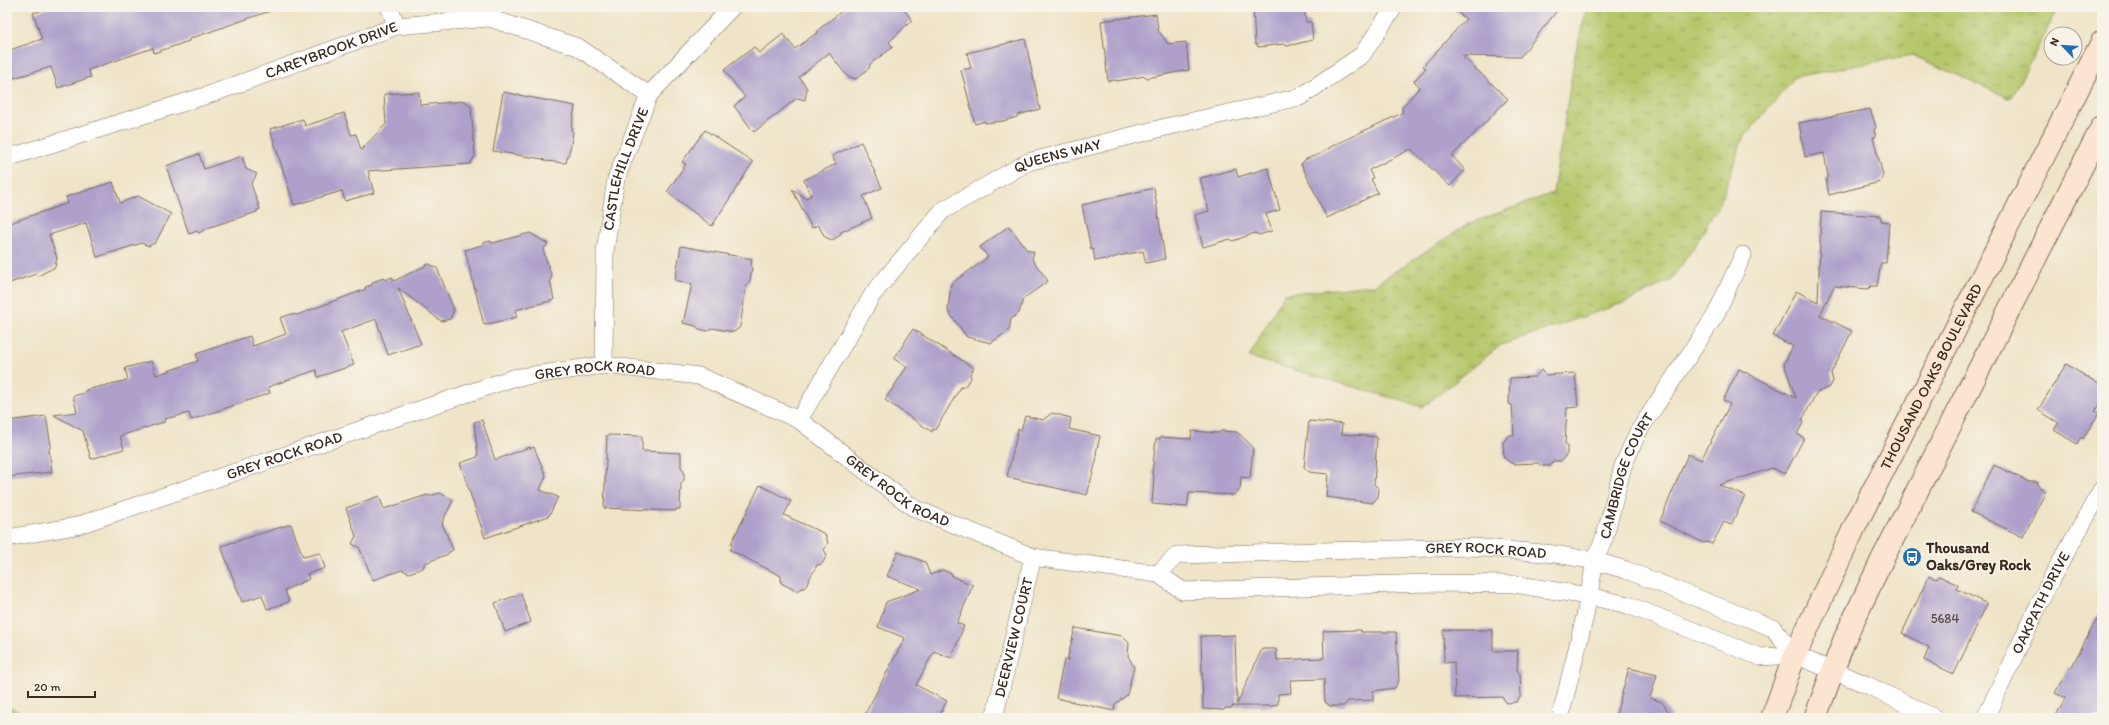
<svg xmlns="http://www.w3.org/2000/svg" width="2109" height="725" font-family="Itim,sans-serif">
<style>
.grass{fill:url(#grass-tufts);stroke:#787844}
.building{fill:#aea0cb}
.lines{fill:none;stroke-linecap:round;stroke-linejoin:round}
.street-casing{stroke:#7a6b59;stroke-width:18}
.secondary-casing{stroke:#7a6b59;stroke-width:24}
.street{stroke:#fff;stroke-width:17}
.secondary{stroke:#fce5d0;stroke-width:22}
.labels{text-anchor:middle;stroke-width:3.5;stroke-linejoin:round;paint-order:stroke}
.number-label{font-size:13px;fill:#584849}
.street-label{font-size:15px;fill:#3b2a1e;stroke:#f7f3e8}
.poi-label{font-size:15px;font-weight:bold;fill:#3b2a1e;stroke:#f7f3e8;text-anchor:start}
</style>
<defs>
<pattern id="grass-tufts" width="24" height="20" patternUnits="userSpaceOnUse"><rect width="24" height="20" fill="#b5c76a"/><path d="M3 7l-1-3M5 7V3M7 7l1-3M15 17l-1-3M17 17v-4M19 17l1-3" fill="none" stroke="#94a257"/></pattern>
</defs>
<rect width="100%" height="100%" fill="#f7f3e8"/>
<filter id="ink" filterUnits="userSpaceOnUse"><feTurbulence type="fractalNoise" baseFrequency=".025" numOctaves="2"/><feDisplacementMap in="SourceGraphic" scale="8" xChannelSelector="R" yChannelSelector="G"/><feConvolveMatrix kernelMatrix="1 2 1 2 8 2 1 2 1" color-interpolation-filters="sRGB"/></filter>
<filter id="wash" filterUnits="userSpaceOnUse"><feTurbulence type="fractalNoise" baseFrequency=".012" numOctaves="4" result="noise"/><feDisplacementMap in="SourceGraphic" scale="16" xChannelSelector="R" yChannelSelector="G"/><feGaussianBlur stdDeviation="0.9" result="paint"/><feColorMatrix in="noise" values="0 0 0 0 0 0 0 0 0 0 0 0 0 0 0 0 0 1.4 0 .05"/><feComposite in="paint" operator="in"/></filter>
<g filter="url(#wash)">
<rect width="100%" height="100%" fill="#efe4c7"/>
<!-- grass -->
<path class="grass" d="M1587 7H2059L2011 99 1912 55 1795 77 1742 140 1721 201 1696 244 1671 280 1629 301 1501 345 1423 407 1249 357 1284 294 1374 285 1468 224 1553 193 1575 54Z
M7 707 35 718H7Z"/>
<g id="blocks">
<!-- building -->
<path class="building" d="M52 7H272L273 10 189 39V41L154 53 153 48 88 70 91 77 58 88 51 67 7 80V51L42 39 33 13Z
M847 7H902L912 20 889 42 893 47 870 64 869 68 856 79 847 76 829 53 799 77 807 88 805 100 797 98 754 132 734 106 745 97 724 70 754 47 759 53 783 34 795 49 818 32V30Z
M1253 7H1304L1306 22H1311L1313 40 1287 46 1284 44 1258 47 1257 44H1255Z
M1451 7H1560L1520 57 1462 56 1508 99 1452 156 1465 170 1450 186 1411 149 1369 170 1373 178 1371 179 1378 193 1327 218 1301 164 1306 159 1320 154 1334 145 1402 113V107L1420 87 1414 81 1426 68 1423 66 1466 19Z
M1156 14 1158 30 1168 44 1186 42 1189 70 1147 78 1145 76 1117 81 1115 80 1108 81 1101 21Z
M1025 39 1040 109 1018 115 1017 117 1003 121 985 123V121L975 124 961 70 971 68 967 53Z
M419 92 420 105 465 101 471 107 475 156 470 164 368 171 374 193 345 201 342 191 294 205 270 129 303 119 305 126 344 113 351 135 356 134 361 150 386 124 384 94Z
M503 92 575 106 571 130 573 132 571 145 566 163 545 161 543 159 493 151Z
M1870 109 1876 127 1874 130 1876 137H1873L1883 175 1880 182 1829 195 1826 179 1828 176 1824 153 1805 157 1799 123Z
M705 130 753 162 712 226 667 192 686 164 682 162Z
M861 142 882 188 863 196 872 218 841 232 839 236 832 240 825 237 818 225 812 228 792 189 806 198 811 195 804 180 836 164 832 156Z
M199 154 204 169 242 156 246 169 257 174 251 184 260 209 257 210V212L210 227 199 233 197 231 189 234 166 166Z
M1268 168 1280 210 1266 214 1272 231 1259 235 1255 233 1233 241 1230 239 1203 247 1195 215 1209 211 1200 178 1236 169 1238 177Z
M113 182 120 203 138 196 171 214 155 243 148 246 142 243 97 257 86 223 49 235 57 258 55 267 38 276 36 274 7 284V224L68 203 66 197Z
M1154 188 1165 259 1146 263 1143 251 1118 256 1107 260 1104 259 1095 261 1093 249 1091 250 1082 205Z
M1821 212 1881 216V221L1889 222 1886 263H1881L1877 286H1871L1868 289 1834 286 1820 315 1852 331 1831 373 1833 381 1830 387 1817 392 1802 420 1803 423 1797 434 1804 438 1785 474 1772 468 1719 485 1745 496 1731 525 1724 522 1712 544 1707 542 1704 543 1660 521 1688 454 1701 460 1730 404 1723 400 1739 369 1796 398 1784 364 1793 346 1773 336 1796 291 1818 302Z
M1009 226 1027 250 1034 252 1032 259 1048 281 1023 299 1019 313 1011 319 1009 330 991 343 967 337 948 311 951 284 988 257 980 247Z
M530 233 548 244 543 250 552 277 550 280 554 300 515 310 517 317 484 325 465 250 482 245 483 243 490 241 493 243Z
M681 246 752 259 751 266 752 268 750 280 746 287 740 327 734 332 712 328 708 331 699 329 696 326 683 323 692 284 675 280Z
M429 264 437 268 454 310 450 319 441 321 398 288 421 344 388 355 376 319 341 332 354 365 318 377 316 370 268 387 270 393 191 420 189 413 165 419 164 422 120 436 124 449 91 459 83 431 54 415 77 412 73 396 84 393 86 390 128 380 125 368 151 361 156 375 198 361 196 354 250 336 253 346 286 334 280 318 291 314 297 315 366 289 365 287 372 285 373 282 383 278 386 280 392 277 394 281Z
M913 329 974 368 970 374 971 378 964 387H961L935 430 933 429 932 432 885 400 907 367 894 359Z
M2066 364 2102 386V400L2095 411 2099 413 2083 439 2081 437 2077 444 2054 430 2059 423 2038 410Z
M1541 370 1545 375 1575 373 1578 407 1567 408 1565 444 1567 445V454L1561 461H1553L1550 466H1542L1538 463 1513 464 1504 458 1503 443 1509 435H1514L1512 405 1509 404 1510 378 1535 377Z
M1052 413 1071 418 1069 429 1100 436 1096 453 1097 457 1087 495 1007 477 1018 429 1021 430 1025 416 1043 420Z
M46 416 51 446 49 449 52 472 7 477V421Z
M482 420 495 460 530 447V449L534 447 546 476 540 490 558 497 549 516 485 538 460 463 478 457 474 422Z
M1309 421 1342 424 1341 434 1377 437 1374 484 1379 489 1378 497 1372 503 1326 497 1328 474 1309 472 1304 467Z
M1192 431 1218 433 1221 431 1237 432 1253 447 1250 478 1241 477 1240 489 1234 495 1189 493 1187 507 1152 504 1154 476 1152 473 1156 439H1160V437L1191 439Z
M607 435 642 436V451L681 453V467L684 471V480L681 483 680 509H676V511L604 508Z
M1994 465 2029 482H2037L2039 487 2046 491 2023 537 1971 512Z
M760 485 791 501 784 515 825 534 828 543 824 550 827 555 822 564 817 565 805 587 796 591 781 583V576L730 550 733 545 731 544Z
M440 493 453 500 442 523 453 550 449 552 448 554 425 563 423 568 409 573 402 570 373 580 359 547 352 544 356 536 346 508 379 496 384 509 427 495 430 496Z
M291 524 303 557 320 553 325 568 307 574 309 579 285 590 289 602 267 609 262 595 242 602 221 546Z
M898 552 925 562 930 575 943 570 952 574 953 577 973 585 957 623 964 626 951 658 934 651 916 685 947 701 938 718H863L905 638 878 627 886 602 921 589 887 576Z
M1929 576 1937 579 1939 576 1958 585 1957 589 1987 604 1954 674 1924 660 1929 647 1902 633Z
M521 594 531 622 505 632 495 603Z
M2102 609V718H2055L2065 698 2055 693 2069 667 2071 668Z
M1075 628 1122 636 1129 643 1128 656 1134 667 1127 695 1115 704 1114 711 1056 698 1064 660 1067 661Z
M1361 630V632H1396L1399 680 1395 688 1373 691V700L1348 701 1344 706H1330L1325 702 1324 679 1290 680 1291 693 1278 694V704L1272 706H1232V708H1225L1224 710 1203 709 1201 636 1235 635 1237 704 1262 649H1276L1277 660 1324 658 1323 631Z
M1443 630H1493V651H1518L1517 670 1520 674 1521 696 1516 702 1507 703 1502 697 1455 698 1454 662 1444 663Z
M1629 668 1657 675 1650 698 1662 702 1673 718H1615Z"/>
</g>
</g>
<g filter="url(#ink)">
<use href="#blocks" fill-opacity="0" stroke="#7a6b59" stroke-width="1"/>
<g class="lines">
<defs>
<g id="street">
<path d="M389 7 397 26"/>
<path id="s1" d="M7 158 211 94 397 26 489 18 578 47 649 95"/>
<path id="s2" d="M604 365 605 251 616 179 649 95 732 7"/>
<path id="s3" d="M799 420 873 294 942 211 1028 162 1170 126 1300 97 1362 55 1394 7"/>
<path id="s4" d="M7 538 76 526 513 378 604 365 699 376 799 420 914 508 1033 557 1158 574 1183 591 1429 583 1514 584 1588 596 1628 605 1760 657 1795 655 1865 684 1935 718"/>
<path id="s5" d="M1158 574 1177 555 1472 547 1555 554 1595 561 1626 570 1773 628 1795 655"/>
<path id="s6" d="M994 718 1033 557"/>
<path id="s7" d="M1560 718 1585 616 1595 561 1605 536 1623 466 1638 432 1715 316 1743 255"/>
<path id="s8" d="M1985 718 2051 579 2102 489"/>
</g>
<g id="secondary">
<path id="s9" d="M1772 718 1795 655 1856 524 2102 42"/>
<path d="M1815 718 1845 638 1882 560 2102 127"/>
</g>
</defs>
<!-- street casing -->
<use href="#street" class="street-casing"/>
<!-- secondary casing -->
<use href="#secondary" class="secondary-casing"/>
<!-- street -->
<use href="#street" class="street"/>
<!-- secondary -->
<use href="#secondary" class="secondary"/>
</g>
</g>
<!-- icons -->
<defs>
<symbol id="bus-disc" viewBox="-11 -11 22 22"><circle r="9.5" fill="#1f6fb2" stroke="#f7f3e8"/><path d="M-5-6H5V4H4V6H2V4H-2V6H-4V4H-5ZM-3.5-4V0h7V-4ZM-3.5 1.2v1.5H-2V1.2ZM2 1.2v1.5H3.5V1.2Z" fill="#fff"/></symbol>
</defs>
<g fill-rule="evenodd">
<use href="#bus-disc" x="1901" y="546" width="22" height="22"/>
</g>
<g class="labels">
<!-- number labels -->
<g class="number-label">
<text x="1945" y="623">5684</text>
</g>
<!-- street labels -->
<g class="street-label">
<text dy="5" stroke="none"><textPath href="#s1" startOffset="342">CAREYBROOK DRIVE</textPath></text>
<text dy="5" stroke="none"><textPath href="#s3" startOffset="383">QUEENS WAY</textPath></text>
<text dy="5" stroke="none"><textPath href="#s2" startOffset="199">CASTLEHILL DRIVE</textPath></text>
<text dy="5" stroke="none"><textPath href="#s4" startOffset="614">GREY ROCK ROAD</textPath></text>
<text dy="5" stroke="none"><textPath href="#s9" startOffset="377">THOUSAND OAKS BOULEVARD</textPath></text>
<text dy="5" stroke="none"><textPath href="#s4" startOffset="290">GREY ROCK ROAD</textPath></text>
<text dy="5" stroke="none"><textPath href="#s7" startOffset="252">CAMBRIDGE COURT</textPath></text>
<text dy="5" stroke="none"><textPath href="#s4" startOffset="950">GREY ROCK ROAD</textPath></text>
<text dy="5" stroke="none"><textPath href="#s5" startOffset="336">GREY ROCK ROAD</textPath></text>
<text dy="5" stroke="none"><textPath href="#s8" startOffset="128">OAKPATH DRIVE</textPath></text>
<text dy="5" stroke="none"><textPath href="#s6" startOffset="83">DEERVIEW COURT</textPath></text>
</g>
<!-- poi labels -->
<g class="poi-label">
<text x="1926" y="553">Thousand<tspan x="1926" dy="17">Oaks/Grey Rock</tspan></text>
</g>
</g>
<!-- margin -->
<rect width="2109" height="725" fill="none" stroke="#f7f3e8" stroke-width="24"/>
<!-- north arrow -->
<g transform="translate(2063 46) rotate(295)"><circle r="19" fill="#f7f3e8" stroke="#aca397"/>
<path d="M0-3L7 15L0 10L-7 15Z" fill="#1f6fb2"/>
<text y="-6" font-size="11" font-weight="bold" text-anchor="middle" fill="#3b2a1e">N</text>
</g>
<!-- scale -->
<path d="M28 691v6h67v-6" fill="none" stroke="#3b2a1e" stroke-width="2"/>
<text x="34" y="691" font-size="12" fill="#3b2a1e" stroke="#f7f3e8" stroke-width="3" paint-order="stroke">20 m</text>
</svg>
